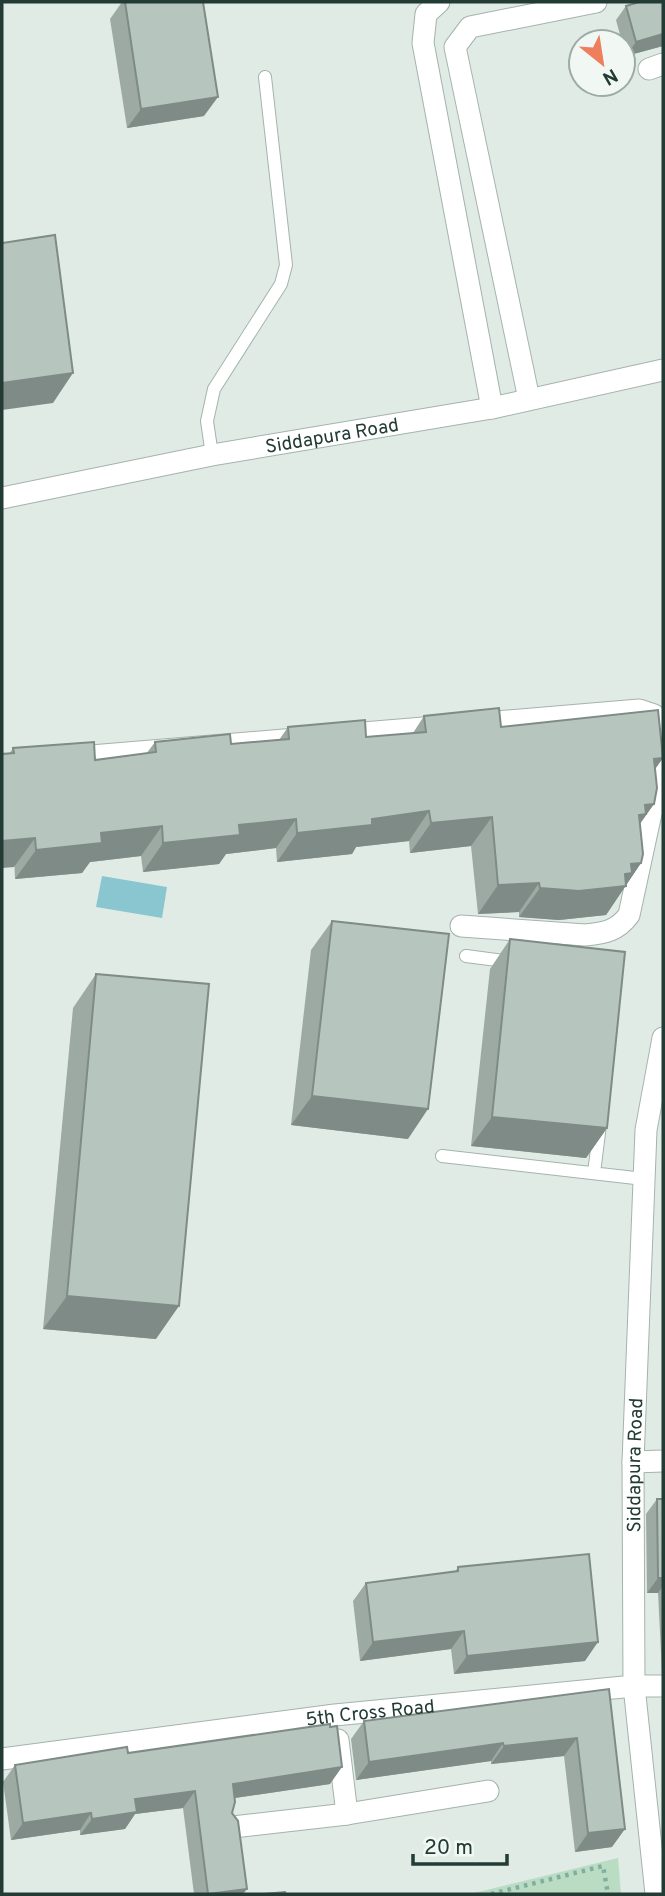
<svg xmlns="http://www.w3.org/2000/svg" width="665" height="1896" font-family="Overpass,sans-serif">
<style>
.green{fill:#badcc3}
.water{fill:#8ac6cf}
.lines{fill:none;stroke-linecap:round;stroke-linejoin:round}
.service-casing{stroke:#a4b3ad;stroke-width:14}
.minor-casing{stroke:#a4b3ad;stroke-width:23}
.tertiary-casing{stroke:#a4b3ad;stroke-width:23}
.path{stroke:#82aea0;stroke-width:4.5;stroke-dasharray:3.5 5;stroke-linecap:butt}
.service{stroke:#fff;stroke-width:12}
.minor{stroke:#fff;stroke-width:21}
.tertiary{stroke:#fff;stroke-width:21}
.wall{fill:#9daaa4}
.shaded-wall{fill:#7f8b86}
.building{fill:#b6c6bf;stroke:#7f8b86;stroke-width:2}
.labels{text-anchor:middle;stroke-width:5;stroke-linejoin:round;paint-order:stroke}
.street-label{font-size:19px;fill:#223b34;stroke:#f1f8f4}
</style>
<rect width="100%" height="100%" fill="#e1ebe6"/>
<!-- green -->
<path class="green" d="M618 1858 621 1894H470Z"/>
<!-- water -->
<path class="water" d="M102 876 167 887 162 918 96 907Z"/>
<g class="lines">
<defs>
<path id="service" d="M212 455 207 421 214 389 281 284 286 265 265 77
M466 956 512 962
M442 1156 644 1179
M594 1173 600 1125"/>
<g id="minor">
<path d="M439 2 426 14 423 43 492 408"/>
<path d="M649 69 663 64"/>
<path d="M529 399 455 47 470 27 596 2"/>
<path d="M339 735 639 710 654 715 663 729"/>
<path d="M67 758 307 738"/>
<path d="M659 804H653L663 740"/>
<path d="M461 926 585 935C605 933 617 931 629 915L653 804"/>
<path d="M633 1462 663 1461"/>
<path d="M338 1740 347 1814"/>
<path id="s1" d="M2 1759 335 1715 634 1686H663"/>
<path d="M233 1827 347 1814 488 1791"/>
</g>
<g id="tertiary">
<path id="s2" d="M2 498 212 455 492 408 663 370"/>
<path id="s3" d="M656 1894 634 1686 633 1462 646 1130 663 1038"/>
</g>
</defs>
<!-- service casing -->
<use href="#service" class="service-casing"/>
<!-- minor casing -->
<use href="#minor" class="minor-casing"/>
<!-- tertiary casing -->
<use href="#tertiary" class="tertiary-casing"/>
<!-- path -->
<path class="path" d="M491 1894 603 1866 608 1894"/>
<!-- service -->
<use href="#service" class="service"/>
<!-- minor -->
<use href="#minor" class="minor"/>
<!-- tertiary -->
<use href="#tertiary" class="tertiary"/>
</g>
<!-- wall -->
<path class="wall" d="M122 2H203L204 116 127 128 110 19Z
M626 6 663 46 626 56 623 42H622L616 20Z
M424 716 501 727 663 758 655 769 654 804 640 824 641 863 606 915 559 920 519 917V912L478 914 471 846 410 853 409 841 356 847 352 854 277 862 276 848 226 854 219 864 143 872 141 856 90 862 82 873 15 879 10 753 13 748 95 760 146 754 155 742 231 744 279 740 288 727 366 737 413 733Z
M332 921 408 1139 291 1125 311 950Z
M510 939 607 1128 586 1158 471 1146 490 969Z
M96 974 156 1339 43 1329 73 1008Z
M657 1499H663V1673H662L658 1593H647L646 1514Z
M458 1567 585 1661 454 1674 451 1649 360 1661 353 1601 366 1583 455 1572Z
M609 1689 612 1847 575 1852 564 1756 491 1764V1761L356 1780 351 1739 364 1721Z
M128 1753 330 1784 235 1798 232 1813 243 1894H194L183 1808 135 1814 125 1829 80 1835V1830L11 1840 3 1782 15 1765Z"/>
<!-- shaded-wall -->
<path class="shaded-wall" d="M663 34V46L626 56 636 42Z
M218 97 204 116 127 128 141 109Z
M73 373 53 403 2 410V383Z
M663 758 642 787 654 759Z
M654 804 625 844V834L645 805Z
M429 811 409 841 356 847 352 854 277 862 297 833 372 819Z
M492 817 471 846 410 853 431 823Z
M296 819 276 848 226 854 219 864 143 872 163 843 239 825Z
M162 826 141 856 90 862 82 873 15 879 36 850 101 833Z
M35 838 14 867 2 868V841Z
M641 863 606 915 559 920 519 917 540 888 631 864Z
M539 883 519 912 478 914 498 885Z
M312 1096 428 1109 408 1139 291 1125Z
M492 1117 607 1128 586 1158 471 1146Z
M67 1296 179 1306 156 1339 43 1329Z
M658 1578H663V1586L658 1593H647Z
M464 1631 451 1649 360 1661 373 1642Z
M598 1642 585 1661 454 1674 467 1656Z
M577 1738 564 1756 491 1764 504 1746Z
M503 1743 491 1761 356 1780 369 1762Z
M342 1767 330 1784 221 1800 233 1784Z
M195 1791 183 1808 135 1814 125 1829 80 1835 92 1819 135 1799Z
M91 1813 80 1830 11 1840 23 1823Z
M625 1829 612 1847 575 1852 588 1833Z
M247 1889 243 1894H211Z"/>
<!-- building -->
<path class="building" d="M125 2H203L218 97 141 109Z
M639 2H663V34L636 42 626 6Z
M55 235 73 373 2 383V243Z
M499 708 501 727 658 710 663 758 654 759 657 788 654 804 645 805 646 814 639 815 643 854 641 863 631 864 632 873 625 874 626 886 579 891 540 888 539 883 498 885 492 817 431 823 429 811 372 819V825L297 833 296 819 239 825 240 835 163 843 162 826 101 833 102 843 36 850 35 838 2 841V754L14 753 13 748 94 742 95 760 156 752 155 742 230 734 231 744 289 739 288 727 365 720 366 737 426 732 424 716Z
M332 921 449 934 428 1109 312 1096Z
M510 939 625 952 607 1128 492 1117Z
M96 974 209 984 179 1306 67 1296Z
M657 1499H663V1578H658Z
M589 1554 598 1642 467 1656 464 1631 373 1642 366 1583 458 1571V1567Z
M609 1689 625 1829 588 1833 577 1738 504 1746 503 1743 369 1762 364 1721Z
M330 1724V1727L337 1726 342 1767 233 1784 235 1802 232 1813 238 1821 247 1889 208 1894 195 1791 135 1799 137 1812 92 1819 91 1813 23 1823 15 1765 127 1747 128 1753Z
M285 1892 286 1894H264Z"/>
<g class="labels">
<!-- street labels -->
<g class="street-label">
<text dy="7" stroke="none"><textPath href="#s2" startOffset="336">Siddapura Road</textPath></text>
<text dy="7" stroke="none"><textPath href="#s3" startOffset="430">Siddapura Road</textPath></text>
<text dy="7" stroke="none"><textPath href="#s1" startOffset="371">5th Cross Road</textPath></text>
</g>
</g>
<!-- border -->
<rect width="665" height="1896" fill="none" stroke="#223b34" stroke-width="7"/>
<!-- north arrow -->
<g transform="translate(602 63) rotate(150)"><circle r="33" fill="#f1f8f4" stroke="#9eaca7" stroke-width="2"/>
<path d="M0-5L12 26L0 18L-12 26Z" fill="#ee7e5c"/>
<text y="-10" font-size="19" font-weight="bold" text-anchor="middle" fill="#223b34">N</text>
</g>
<!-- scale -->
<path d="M413 1854v10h94v-10" fill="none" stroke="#223b34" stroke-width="3.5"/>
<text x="424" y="1854" font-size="21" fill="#223b34" stroke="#f1f8f4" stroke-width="5" paint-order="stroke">20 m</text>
</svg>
